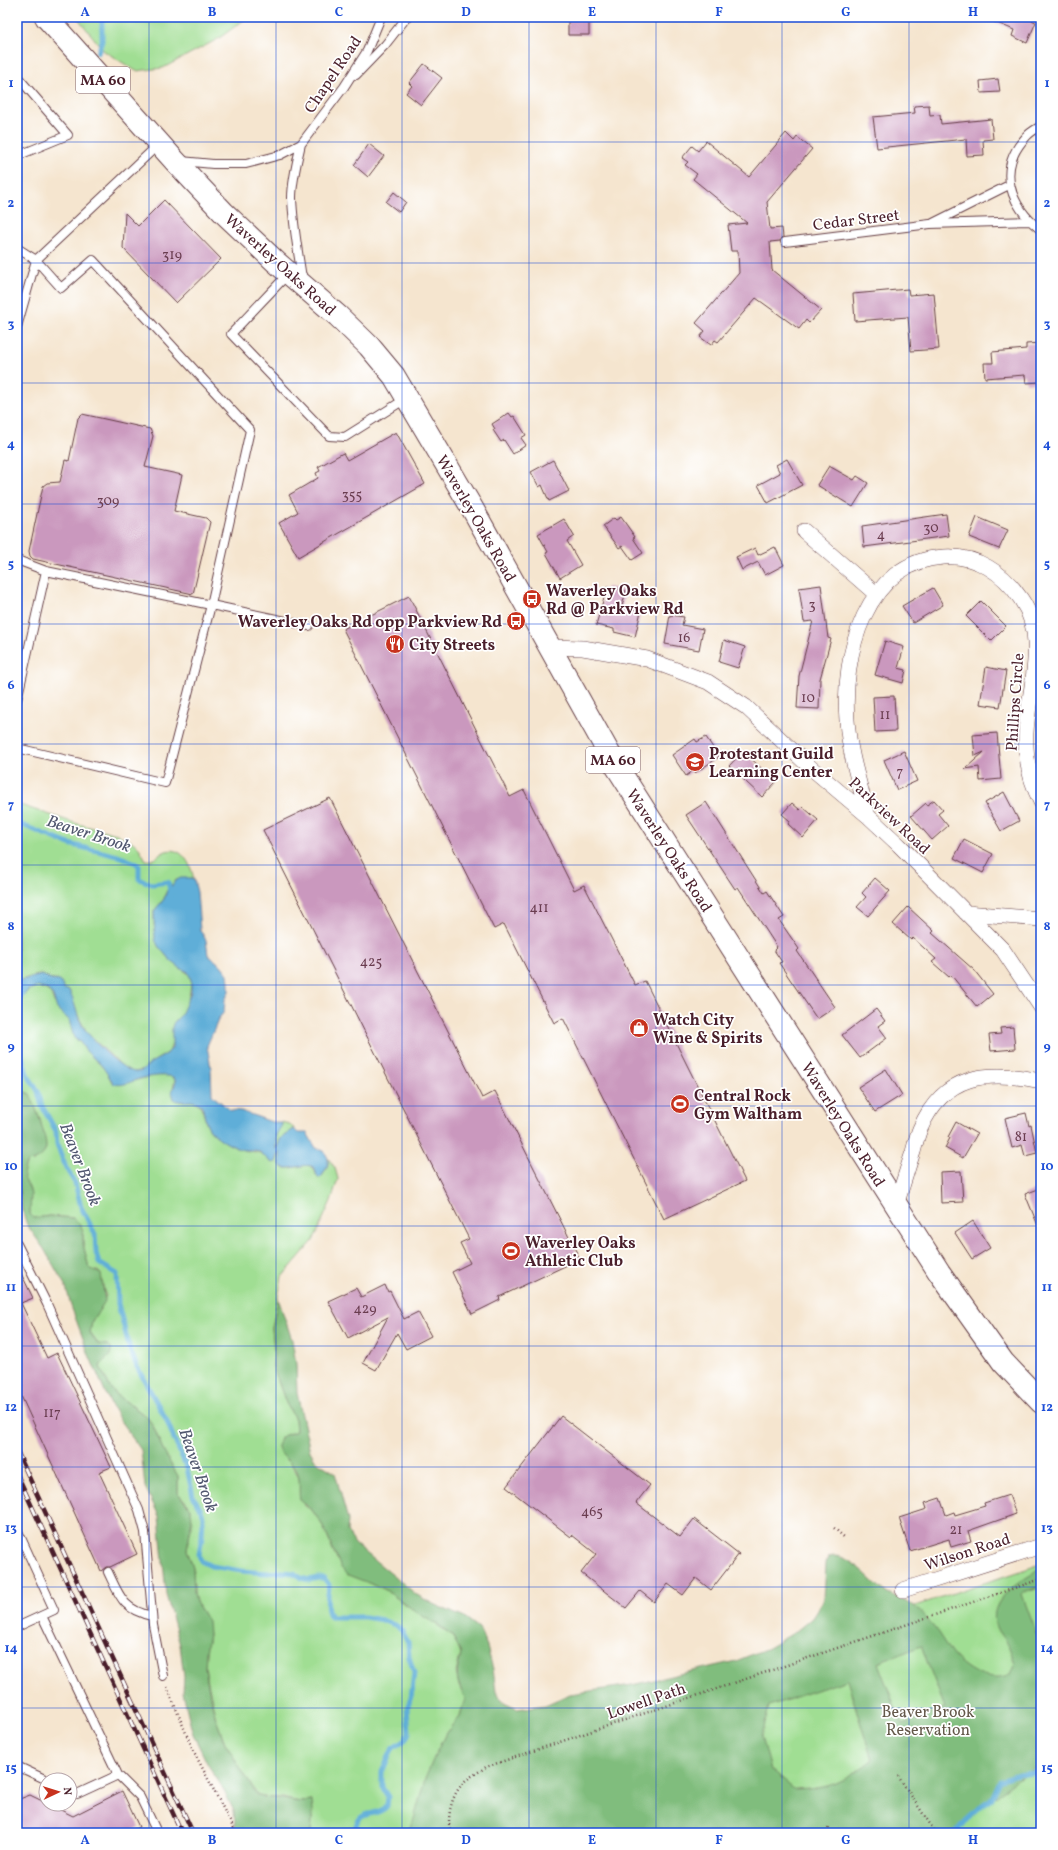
<svg xmlns="http://www.w3.org/2000/svg" width="1058" height="1850" font-family="Vollkorn,serif">
<style>
.green{fill:#a0de93;stroke:#757e5f}
.forest{fill:#80bd7d;stroke:#656e54;fill-rule:evenodd}
.water{fill:#5eaed8;stroke:#546682}
.lines{fill:none;stroke-linecap:round;stroke-linejoin:round}
.stream{stroke:#5eaed8;stroke-width:5}
.building{fill:#ca98be}
.service-casing{stroke:#643d44;stroke-width:10}
.minor-casing{stroke:#643d44;stroke-width:16}
.primary-casing{stroke:#643d44;stroke-width:24}
.path{stroke:#643d44;stroke-width:2.5;stroke-dasharray:1 3;stroke-linecap:butt}
.service{stroke:#fff;stroke-width:8}
.minor{stroke:#fff;stroke-width:15}
.primary{stroke:#fff;stroke-width:22}
.rail-casing{stroke:#4a1f2b;stroke-width:4.5}
.rail{stroke:#fff;stroke-width:3;stroke-dasharray:9;stroke-linecap:butt}
.grid{fill:none;stroke:#1d4ed8;stroke-width:1;stroke-opacity:0.55}
.labels{text-anchor:middle;stroke-width:3.5;stroke-linejoin:round;paint-order:stroke}
.number-label{font-size:14px;fill:#6a3d50}
.shield{fill:#fff;stroke:#80626b;stroke-width:1}
.shield-label{font-size:15px;font-weight:bold;fill:#4a1f2b}
.street-label{font-size:16px;fill:#4a1f2b;stroke:#fff}
.poi-label{font-size:16px;font-weight:bold;fill:#4a1f2b;stroke:#fff;text-anchor:start}
.park-label{font-size:16px;fill:#64584a;stroke:#fff}
.water-label{font-size:17px;font-style:italic;fill:#525870;stroke:#fff}
.neatline{fill:none;stroke:#1d4ed8;stroke-width:1.5}
.grid-label{font-size:13px;text-anchor:middle;font-weight:bold;fill:#1d4ed8}
</style>
<rect width="100%" height="100%" fill="#fff"/>
<filter id="ink" filterUnits="userSpaceOnUse"><feTurbulence type="fractalNoise" baseFrequency=".025" numOctaves="2"/><feDisplacementMap in="SourceGraphic" scale="8" xChannelSelector="R" yChannelSelector="G"/><feConvolveMatrix kernelMatrix="1 2 1 2 8 2 1 2 1" color-interpolation-filters="sRGB"/></filter>
<filter id="wash" filterUnits="userSpaceOnUse"><feTurbulence type="fractalNoise" baseFrequency=".012" numOctaves="4" result="noise"/><feDisplacementMap in="SourceGraphic" scale="16" xChannelSelector="R" yChannelSelector="G"/><feGaussianBlur stdDeviation="0.9" result="paint"/><feColorMatrix in="noise" values="0 0 0 0 0 0 0 0 0 0 0 0 0 0 0 0 0 1.4 0 .05"/><feComposite in="paint" operator="in"/></filter>
<g filter="url(#wash)">
<rect width="100%" height="100%" fill="#f5e5cf"/>
<!-- green -->
<path class="green" d="M77 17H248L218 39 163 68 136 71 104 51Z
M17 804 78 824 117 834 134 843 139 848 146 860C155 862 158 854 166 851 184 846 192 868 194 880L190 878 176 880 165 894 164 899 154 911V924L158 946 170 960 190 975C193 989 186 1014 174 1022L173 1041 169 1052 154 1061 145 1070 133 1072 124 1068 88 1034 79 1018 69 990H65L57 980C51 981 48 977 42 975 38 974 21 980 17 981Z
M33 987 43 988 51 993 54 1002 69 1020 77 1040C83 1043 82 1048 87 1052 96 1061 107 1068 111 1081 118 1081 125 1082 131 1081 143 1080 164 1069 175 1079L173 1088 180 1102C210 1095 198 1119 213 1133 220 1139 231 1146 240 1149 252 1153 262 1149 270 1162L277 1160 279 1152 281 1154 280 1163 282 1167C296 1172 313 1156 316 1175H323L328 1165V1158L335 1168 338 1179 331 1201 313 1241 282 1277 272 1328 274 1349 273 1367 286 1403 295 1419 296 1431 283 1436 286 1460C301 1471 301 1489 305 1506L312 1510 323 1526 337 1560 367 1582 384 1589 452 1635 461 1653 456 1672 459 1686 465 1698 460 1716 446 1733 431 1767 1041 1564V1833H273L312 1801C301 1803 293 1801 283 1798 274 1797 265 1799 257 1795L225 1743 216 1719 205 1668 206 1652 209 1634 203 1613 196 1602 194 1592 193 1568 187 1550 192 1520 187 1503 178 1493V1476L165 1455 153 1426 147 1417 116 1394 110 1387 100 1367 108 1345 98 1344 90 1333 92 1322 106 1296C103 1290 102 1275 99 1272 96 1270 92 1270 89 1268L83 1244V1232L73 1218 49 1216 34 1218 30 1214 26 1184 22 1176 27 1162 34 1161 44 1137 40 1119 35 1110 30 1094 18 1089 17 1087V1052L20 1042C13 1032 16 1006 23 995 25 992 29 990 33 987Z
M281 1122 290 1124 296 1131 294 1129 281 1138 276 1150C273 1140 277 1131 282 1124Z"/>
<!-- forest -->
<path class="forest" d="M17 1087 18 1089 30 1094C35 1105 47 1137 46 1148 44 1157 35 1161 27 1162 18 1180 29 1180 31 1195 31 1201 30 1208 30 1214L34 1218 49 1216 73 1218 80 1224 83 1232V1244L89 1268 101 1274 105 1301 92 1322 90 1333 98 1344 108 1345 111 1348C113 1358 103 1358 100 1367L110 1387 116 1394 147 1417 153 1426 165 1454 178 1476V1493L191 1510 192 1520 187 1550 193 1568 194 1592 196 1602 208 1621 209 1634 206 1652 205 1668 209 1690 216 1719 225 1743 257 1795C265 1799 274 1797 283 1799 293 1801 301 1803 312 1801L313 1810 311 1833H233L235 1825 234 1811 222 1787 208 1765 193 1734 187 1710 183 1692 184 1677 180 1645 166 1595 159 1516 145 1487 141 1450 121 1422 110 1403 89 1355 71 1306 66 1287 44 1249 27 1225 22 1210 17 1177Z
M278 1298 292 1340 296 1364 297 1393 310 1451 316 1461 335 1473 348 1520 347 1531 355 1544 417 1595 433 1604 467 1619 479 1628 487 1647 493 1669 496 1692 504 1703 517 1709 545 1705 570 1694 632 1685 736 1661 768 1648 795 1632 812 1618 824 1599 826 1563 828 1557C850 1550 871 1584 888 1593 896 1598 907 1599 913 1605 920 1611 926 1618 932 1625 939 1633 945 1644 951 1653 964 1669 989 1685 1010 1675L1015 1663C1012 1656 1010 1649 1007 1643 1004 1637 999 1633 997 1627 984 1601 1023 1579 1041 1569V1587L1022 1594 1041 1646V1765C1024 1774 964 1817 958 1833H407L414 1819 425 1779 436 1753 446 1733 460 1716 465 1698C455 1678 456 1674 461 1653L452 1635 438 1625 422 1616 384 1589 348 1575 341 1568 323 1526 312 1510 300 1500C298 1491 301 1479 297 1471 293 1463 268 1449 282 1437 285 1434 291 1434 296 1431L295 1419 286 1403 273 1367 274 1349 272 1328ZM921 1646 945 1708 902 1725 878 1663ZM847 1680 872 1760C842 1783 833 1788 795 1790L771 1770 762 1737 769 1706Z"/>
<!-- water -->
<path class="water" d="M181 878H190L194 880 197 892 200 930 206 940 208 955 221 965 228 974 229 983V992L225 1000 224 1012 219 1018 207 1046 211 1068 212 1095 230 1110 241 1111 272 1122H281L282 1125 276 1135V1150L281 1138 294 1129 298 1133H307L316 1148 324 1151C325 1154 328 1156 328 1160 329 1165 323 1175 320 1178H318C316 1175 316 1172 315 1169 309 1160 293 1171 282 1167L280 1164V1152L278 1153 276 1162 273 1163C267 1161 264 1154 258 1151 252 1149 246 1151 240 1149 229 1145 215 1137 209 1128 204 1121 204 1108 201 1105 193 1097 181 1105 174 1099L172 1092 176 1081 173 1077C165 1074 143 1077 136 1080 128 1083 122 1086 114 1084L102 1066 87 1052 80 1042 74 1038 69 1020 57 1009 53 996 48 990 38 987 28 990 21 1000 17 1016V981L42 975 51 980 60 981 64 989 69 990C75 1001 76 1014 82 1025 88 1036 124 1074 137 1072 144 1072 146 1066 152 1062 159 1058 166 1056 172 1048V1027L174 1022 181 1015 191 992V980L188 972 180 968 170 960 158 946 155 939 154 911 164 899 167 890C173 887 174 880 181 878Z"/>
<g class="lines">
<!-- stream -->
<path class="stream" d="M98 53 102 41V17
M17 823 69 844 118 856 136 863 139 866V879L152 884 168 882 171 895
M17 1046 20 1050 27 1074 38 1091 42 1106 56 1131 57 1144 66 1168 75 1183 81 1207 95 1234 96 1253 99 1263 117 1274 118 1304 130 1350 137 1367 167 1421 174 1439 187 1468 193 1496 201 1510 203 1516 202 1537 199 1555 201 1561 211 1566 242 1571 266 1573 282 1572 294 1573 301 1578 309 1580 318 1578H324L329 1585C329 1595 324 1608 331 1617H365L382 1620 397 1626 402 1631 408 1642 409 1657 414 1673 411 1698 407 1708 409 1733 405 1740 393 1748 382 1772V1787L388 1797 387 1806C375 1820 359 1805 354 1833
M956 1833 972 1813 991 1800 1000 1781 1018 1775 1041 1772"/>
</g>
<g id="blocks">
<!-- building -->
<path class="building" d="M568 17H589V35H568Z
M983 17H1024L1036 22 1027 43 1012 36 1014 30Z
M424 64 442 78 421 105 406 93 412 86 409 83Z
M998 79 1000 92 981 93 980 81Z
M929 105 930 116 940 115 941 124 991 119 993 139 983 140 984 155 967 156 966 139 877 148 873 117 915 113 914 106Z
M786 133 794 141 797 137 812 149 767 202 770 229 782 228 783 237 780 241 770 242 772 270 821 310 809 323 806 320 799 329 756 298 718 342 715 340 711 345 700 337 705 331 696 323 739 273 738 251H731L728 225 747 223 693 179 697 174 685 165 688 162 682 158 692 146 698 151 706 141 749 177Z
M369 144 384 156 368 177 354 165Z
M394 192 406 202 399 212 386 202Z
M164 200 221 259 176 303 123 248 125 213 138 226Z
M908 289 909 295 934 293 939 349 911 351 908 317 855 321 853 294Z
M1041 343V382L1026 383 1025 375 985 378 984 363H993L992 352 1026 349V344Z
M509 413 512 417 514 416 526 435 521 438 526 445 513 454 504 440 501 442 493 430 495 429 492 424Z
M82 414 150 429 153 436 145 467 182 475 174 511 206 518 210 522 193 594 33 559 30 556 29 551 43 486 47 483 60 482 65 460 69 461 78 418Z
M396 432 425 484 298 557 279 523 298 512 289 495 318 478 316 473 320 471 318 467 343 453 347 460Z
M787 459 802 485 768 503 758 485 780 473 776 465Z
M553 460 569 491 549 501 542 485 539 487 531 472Z
M829 466 854 480 857 476 868 483 853 507 817 485Z
M946 514 949 536 864 547 862 526Z
M621 517 635 537 633 538 643 553 632 560 622 546 619 548 603 526 614 518 616 520Z
M977 517 1008 530 999 549 969 537Z
M564 519 574 536 567 541 581 565 560 578 546 553 548 552 538 534Z
M775 547 784 565 765 575 758 562 742 570 736 557 755 548 758 555Z
M821 585 828 638 831 639 820 679 819 709 797 708 799 676 813 621 804 622 799 588Z
M607 587 626 591 622 606 641 611 635 637 614 632V629L596 625Z
M933 588 943 605 913 623 902 606Z
M409 596 510 797 524 790 574 890 584 885 635 985 645 981 745 1181 664 1219 563 1018 554 1023 504 924 494 929 343 629Z
M981 601 1006 626 991 641 966 616Z
M670 615 684 617 682 625 703 629 699 650 665 644Z
M724 640 745 647 738 668 719 662Z
M885 641 904 647 898 668 906 670 903 683 875 675Z
M986 667 1006 671 1000 707 980 704Z
M894 696 896 731 875 732 873 697Z
M997 733 1001 779 980 781 979 767 965 769 984 752 975 756 973 735Z
M706 737 719 757 695 773 693 771 686 776 672 755 695 739 697 742Z
M743 751 776 782 762 797 729 766Z
M904 751 917 781 897 790 884 760Z
M1004 792 1019 821 1001 831 985 803Z
M330 798 482 1098 495 1091 580 1259 499 1297 500 1300 472 1314 452 1272 470 1263 460 1243 469 1239 263 830Z
M934 800 943 810 938 814 948 826 932 840 911 816 926 803 927 805Z
M706 802 764 893 767 891 784 917 779 920 799 949 797 951 835 1007 817 1019 779 963 782 962 774 950 777 947 738 887 735 889 686 815Z
M792 803 800 810 803 807 818 820 803 838 788 824 790 821 782 814Z
M964 839 993 854 983 873 954 858Z
M875 878 890 891 868 916 857 907 866 897 862 893Z
M908 907 934 931 932 933 974 970 993 994 977 1007 951 975 949 977 932 962 936 959 913 938 911 940 893 924Z
M876 1009 885 1021 878 1026 887 1038 860 1058 842 1035Z
M1013 1027 1015 1049 991 1051 989 1035 1001 1034 1000 1028Z
M886 1069 902 1095 875 1112 858 1087Z
M1026 1113 1029 1126 1031 1125 1037 1153 1025 1156 1022 1145 1012 1148 1005 1118Z
M956 1122 977 1134 963 1158 945 1148 950 1138 948 1137Z
M961 1171 963 1202 941 1203 940 1172Z
M1041 1188V1233L1025 1194Z
M973 1221 990 1248 972 1259 955 1233Z
M17 1265 33 1298 21 1303 47 1358 57 1353 111 1467 99 1472 137 1554 110 1567H106L101 1571 17 1387Z
M385 1285 388 1292 390 1291 404 1319 418 1312 431 1336 406 1349 397 1333 376 1370 363 1363 388 1317 348 1338 328 1301 356 1288 361 1297Z
M561 1416 650 1485 636 1503 680 1537 694 1519 739 1554 711 1590 696 1578 683 1595 668 1584 654 1602 640 1591 626 1608 581 1573 596 1554 572 1535 571 1537 506 1487Z
M1009 1495 1016 1514 968 1531 971 1541 951 1547 949 1539 910 1551 899 1518 927 1509 925 1503 940 1498 946 1515 954 1512 955 1515 985 1506 984 1503Z
M122 1791 139 1827 126 1833H17V1800L30 1795 73 1816Z"/>
</g>
</g>
<g filter="url(#ink)">
<use href="#blocks" fill-opacity="0" stroke="#643d44" stroke-width="1"/>
<g class="lines">
<defs>
<path id="service" d="M356 75 385 45 407 17
M17 76 68 135 17 156
M1041 126C1036 129 1030 132 1026 137 996 169 1010 206 1041 230
M301 144C297 161 292 181 292 198 293 225 298 251 302 278
M181 161 213 164H246L280 155 301 144 344 87 367 51 381 17
M933 223 1009 185
M785 242 930 224 1029 221
M17 248 36 260 61 288 93 260 250 430 211 605 309 626
M288 274 231 334 329 436 345 437 407 398
M17 327 36 260 159 144
M17 560 46 571 17 700
M17 748 165 783 211 605 46 571
M17 1244 47 1304 139 1510 145 1532 153 1625 163 1676
M17 1529 54 1610 17 1627
M108 1572C120 1597 123 1610 152 1616
M42 1616 118 1775 140 1797 155 1828
M17 1766 47 1780
M70 1791 77 1794 118 1775"/>
<path id="minor" d="M804 531 876 594
M551 647 583 648 647 659 708 682 746 707 810 767 868 816 899 845 1003 950 1041 1007
M868 816C860 785 849 753 847 720 842 656 865 561 944 557 976 555 1003 572 1021 599 1049 640 1028 689 1026 733 1025 756 1030 781 1041 802
M966 913 1041 919
M896 1205C902 1187 907 1170 913 1152 915 1145 917 1136 920 1129 944 1073 988 1070 1041 1081
M903 1590 1041 1546"/>
<path id="primary" d="M46 17 174 160 224 213 276 262 338 316 369 346 394 376 472 508 615 764 939 1272 1003 1362 1041 1402"/>
</defs>
<!-- service casing -->
<use href="#service" class="service-casing"/>
<!-- minor casing -->
<use href="#minor" class="minor-casing"/>
<!-- primary casing -->
<use href="#primary" class="primary-casing"/>
<!-- path -->
<path class="path" d="M834 1528 844 1537
M167 1687 193 1750 236 1833
M898 1776 936 1833
M450 1833C447 1815 451 1795 465 1781 471 1776 479 1772 486 1767L1041 1579
M827 1833 829 1826"/>
<!-- service -->
<use href="#service" class="service"/>
<!-- minor -->
<use href="#minor" class="minor"/>
<!-- primary -->
<use href="#primary" class="primary"/>
<defs>
<path id="rail" d="M17 1451 193 1833
M17 1474 182 1833"/>
</defs>
<!-- rail casing -->
<use href="#rail" class="rail-casing"/>
<!-- rail -->
<use href="#rail" class="rail"/>
</g>
</g>
<!-- grid -->
<path class="grid" d="M149 17V1833M276 17V1833M402 17V1833M529 17V1833M656 17V1833M782 17V1833M909 17V1833M17 142H1041M17 263H1041M17 383H1041M17 504H1041M17 624H1041M17 744H1041M17 865H1041M17 985H1041M17 1106H1041M17 1226H1041M17 1346H1041M17 1467H1041M17 1587H1041M17 1708H1041"/>
<!-- icons -->
<defs>
<symbol id="bus-disc" viewBox="-11 -11 22 22"><circle r="9.5" fill="#c8321e" stroke="#fff"/><path d="M-5-6H5V4H4V6H2V4H-2V6H-4V4H-5ZM-3.5-4V0h7V-4ZM-3.5 1.2v1.5H-2V1.2ZM2 1.2v1.5H3.5V1.2Z" fill="#fff"/></symbol>
<symbol id="restaurant-disc" viewBox="-11 -11 22 22"><circle r="9.5" fill="#c8321e" stroke="#fff"/><path d="M-5-6h1v4h1v-4h1v4h1v-4h1v5L-1.5 .5V6h-2V.5L-5-1ZM5-6V6H3V1.5H1.5Q1.5-4 5-6Z" fill="#fff"/></symbol>
<symbol id="school-disc" viewBox="-11 -11 22 22"><circle r="9.5" fill="#c8321e" stroke="#fff"/><path d="M0-5L7-2L0 1L-7-2ZM-4 1L0 2.5L4 1V4Q0 6-4 4Z" fill="#fff"/></symbol>
<symbol id="shop-disc" viewBox="-11 -11 22 22"><circle r="9.5" fill="#c8321e" stroke="#fff"/><path d="M-5-2.5h2.3a2.7 3.5 0 0 1 5.4 0H5L5.5 6h-11ZM-1.5-2.5h3a1.5 2.3 0 0 0-3 0Z" fill="#fff"/></symbol>
<symbol id="stadium-disc" viewBox="-11 -11 22 22"><circle r="9.5" fill="#c8321e" stroke="#fff"/><path d="M0-5a6.5 5 0 1 0 0 10a6.5 5 0 1 0 0-10ZM-3.5-1.8h7v3.6h-7Z" fill="#fff"/></symbol>
</defs>
<g fill-rule="evenodd">
<use href="#bus-disc" x="521" y="588" width="22" height="22"/>
<use href="#bus-disc" x="505" y="610" width="22" height="22"/>
<use href="#restaurant-disc" x="384" y="633" width="22" height="22"/>
<use href="#school-disc" x="684" y="751" width="22" height="22"/>
<use href="#shop-disc" x="628" y="1017" width="22" height="22"/>
<use href="#stadium-disc" x="669" y="1093" width="22" height="22"/>
<use href="#stadium-disc" x="500" y="1240" width="22" height="22"/>
</g>
<g class="labels">
<!-- number labels -->
<g class="number-label">
<text x="172" y="259">319</text>
<text x="352" y="499">355</text>
<text x="108" y="505">309</text>
<text x="931" y="532">30</text>
<text x="881" y="539">4</text>
<text x="812" y="609">3</text>
<text x="684" y="642">16</text>
<text x="808" y="702">10</text>
<text x="885" y="719">11</text>
<text x="900" y="776">7</text>
<text x="539" y="912">411</text>
<text x="371" y="966">425</text>
<text x="1021" y="1141">81</text>
<text x="365" y="1313">429</text>
<text x="52" y="1417">117</text>
<text x="592" y="1516">465</text>
<text x="956" y="1534">21</text>
</g>
<!-- shield labels -->
<g class="shield">
<rect x="76" y="67" width="54" height="26" rx="3"/>
<rect x="586" y="747" width="54" height="26" rx="3"/>
</g>
<g class="shield-label">
<text x="103" y="85">MA 60</text>
<text x="613" y="765">MA 60</text>
</g>
<!-- street labels -->
<g class="street-label">
<text transform="translate(332 74) rotate(-56)" y="6">Chapel Road</text>
<text transform="translate(856 219) rotate(-7)" y="6">Cedar Street</text>
<text transform="translate(281 264) rotate(42)" y="6">Waverley Oaks Road</text>
<text transform="translate(477 518) rotate(60)" y="6">Waverley Oaks Road</text>
<text transform="translate(1014 702) rotate(-86)" y="6">Phillips Circle</text>
<text transform="translate(890 815) rotate(43)" y="6">Parkview Road</text>
<text transform="translate(670 850) rotate(57)" y="6">Waverley Oaks Road</text>
<text transform="translate(844 1124) rotate(58)" y="6">Waverley Oaks Road</text>
<text transform="translate(967 1551) rotate(-18)" y="6">Wilson Road</text>
<text transform="translate(646 1700) rotate(-19)" y="6">Lowell Path</text>
</g>
<!-- poi labels -->
<g class="poi-label">
<text x="546" y="596">Waverley Oaks<tspan x="546" dy="18">Rd @ Parkview Rd</tspan></text>
<text x="502" y="627" text-anchor="end">Waverley Oaks Rd opp Parkview Rd</text>
<text x="409" y="650">City Streets</text>
<text x="709" y="759">Protestant Guild<tspan x="709" dy="18">Learning Center</tspan></text>
<text x="653" y="1025">Watch City<tspan x="653" dy="18">Wine &amp; Spirits</tspan></text>
<text x="694" y="1101">Central Rock<tspan x="694" dy="18">Gym Waltham</tspan></text>
<text x="525" y="1248">Waverley Oaks<tspan x="525" dy="18">Athletic Club</tspan></text>
</g>
<!-- park labels -->
<g class="park-label">
<text x="928" y="1717">Beaver Brook<tspan x="928" dy="18">Reservation</tspan></text>
</g>
<!-- water labels -->
<g class="water-label">
<text transform="translate(89 833) rotate(18)" y="6">Beaver Brook</text>
<text transform="translate(81 1164) rotate(69)" y="6">Beaver Brook</text>
<text transform="translate(199 1470) rotate(71)" y="6">Beaver Brook</text>
</g>
</g>
<!-- margin -->
<rect width="1058" height="1850" fill="none" stroke="#fff" stroke-width="44"/>
<!-- north arrow -->
<g transform="translate(58 1792) rotate(86)"><circle r="19" fill="#ffffff" stroke="#b7a5aa"/>
<path d="M0-3L7 15L0 10L-7 15Z" fill="#c8321e"/>
<text y="-6" font-size="11" font-weight="bold" text-anchor="middle" fill="#4a1f2b">N</text>
</g>
<rect x="22" y="22" width="1014" height="1806" class="neatline"/>
<g class="grid-label">
<text x="85" y="16">A</text>
<text x="212" y="16">B</text>
<text x="339" y="16">C</text>
<text x="466" y="16">D</text>
<text x="592" y="16">E</text>
<text x="719" y="16">F</text>
<text x="846" y="16">G</text>
<text x="973" y="16">H</text>
<text x="11" y="87">1</text>
<text x="1047" y="87">1</text>
<text x="11" y="207">2</text>
<text x="1047" y="207">2</text>
<text x="11" y="328">3</text>
<text x="1047" y="328">3</text>
<text x="11" y="448">4</text>
<text x="1047" y="448">4</text>
<text x="11" y="568">5</text>
<text x="1047" y="568">5</text>
<text x="11" y="689">6</text>
<text x="1047" y="689">6</text>
<text x="11" y="809">7</text>
<text x="1047" y="809">7</text>
<text x="11" y="930">8</text>
<text x="1047" y="930">8</text>
<text x="11" y="1050">9</text>
<text x="1047" y="1050">9</text>
<text x="11" y="1170">10</text>
<text x="1047" y="1170">10</text>
<text x="11" y="1291">11</text>
<text x="1047" y="1291">11</text>
<text x="11" y="1411">12</text>
<text x="1047" y="1411">12</text>
<text x="11" y="1532">13</text>
<text x="1047" y="1532">13</text>
<text x="11" y="1652">14</text>
<text x="1047" y="1652">14</text>
<text x="11" y="1772">15</text>
<text x="1047" y="1772">15</text>
<text x="85" y="1844">A</text>
<text x="212" y="1844">B</text>
<text x="339" y="1844">C</text>
<text x="466" y="1844">D</text>
<text x="592" y="1844">E</text>
<text x="719" y="1844">F</text>
<text x="846" y="1844">G</text>
<text x="973" y="1844">H</text>
</g>
</svg>
